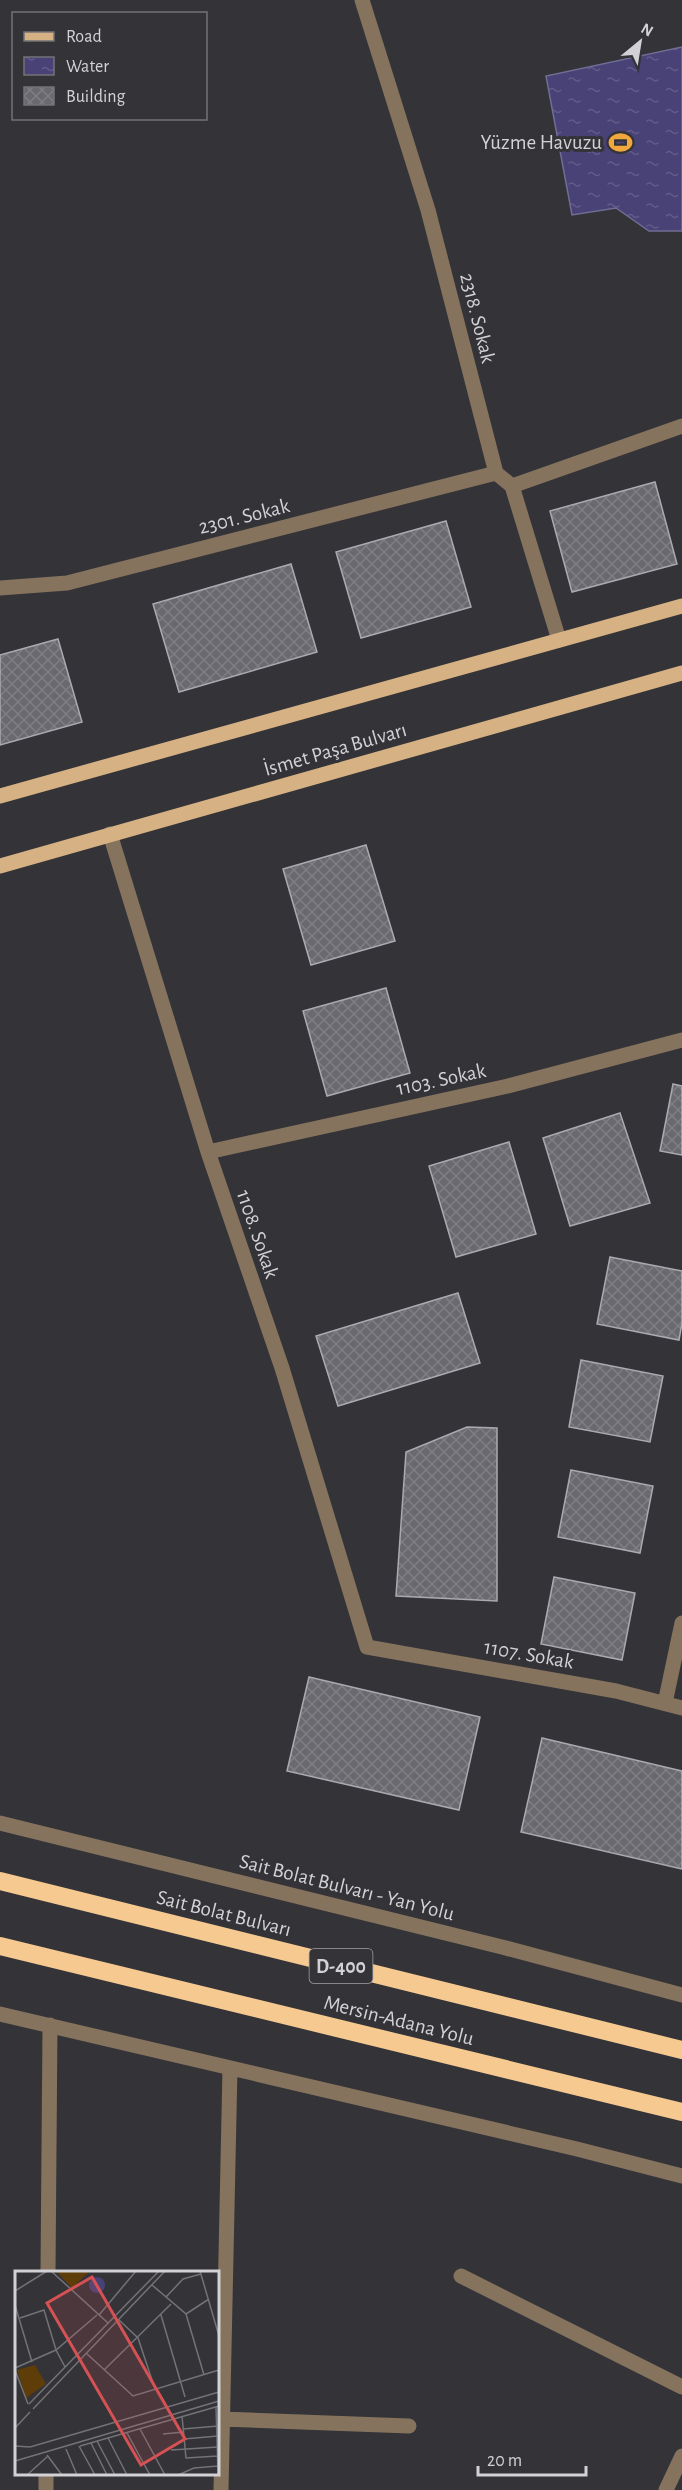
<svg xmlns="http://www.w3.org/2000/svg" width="682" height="2490" font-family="'Alegreya Sans',sans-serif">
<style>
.water{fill:url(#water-ripples);stroke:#716d94;stroke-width:1.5}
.building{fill:url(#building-cross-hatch);stroke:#aaaab0;stroke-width:1.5}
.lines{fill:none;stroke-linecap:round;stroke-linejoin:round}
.minor{stroke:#85735d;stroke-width:15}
.major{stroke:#d6b183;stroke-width:15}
.highway{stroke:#f6c991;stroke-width:18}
.labels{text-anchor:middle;stroke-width:6;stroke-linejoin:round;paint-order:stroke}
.shield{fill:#333338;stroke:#a2a2a7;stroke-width:1.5}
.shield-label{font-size:20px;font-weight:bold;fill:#d2d2d6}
.poi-label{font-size:21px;fill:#d2d2d6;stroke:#333338;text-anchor:end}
.street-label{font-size:21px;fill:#d2d2d6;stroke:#333338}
.inset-road{fill:none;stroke:#737377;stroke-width:1.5}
.view{fill:#d55254;fill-opacity:0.15;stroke:#d55254;stroke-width:3}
.inset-edge{fill:none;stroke:#d2d2d6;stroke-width:3}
</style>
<defs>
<pattern id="water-ripples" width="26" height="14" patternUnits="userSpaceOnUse" patternTransform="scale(1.5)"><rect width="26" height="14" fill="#484277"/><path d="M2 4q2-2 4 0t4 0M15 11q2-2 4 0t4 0" fill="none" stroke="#625c8a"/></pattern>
<pattern id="building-cross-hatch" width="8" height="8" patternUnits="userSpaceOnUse" patternTransform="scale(1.5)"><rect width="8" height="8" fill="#69696f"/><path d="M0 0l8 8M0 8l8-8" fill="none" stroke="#7e7e83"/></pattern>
</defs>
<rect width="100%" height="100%" fill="#333338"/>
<!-- water -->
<path class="water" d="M682 47V231H649L616 208 572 215 546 76Z"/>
<!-- building -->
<path class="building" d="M655 482 677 564 572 592 550 511Z
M446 521 471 607 361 638 336 552Z
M291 564 317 652 179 692 153 604Z
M58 639 82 722 0 745V655Z
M366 845 395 941 311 965 283 869Z
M386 988 410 1073 327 1096 303 1011Z
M673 1084 682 1086V1155L660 1151Z
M620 1113 650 1203 570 1226 543 1138Z
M509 1142 536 1234 456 1257 429 1166Z
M610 1257 682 1271V1323L679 1340 597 1324Z
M458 1293 480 1363 338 1406 316 1336Z
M581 1360 663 1376 650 1442 569 1427Z
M467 1427 497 1428V1601L396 1596 406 1452Z
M571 1470 653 1486 640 1553 558 1537Z
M554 1577 635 1593 622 1660 541 1644Z
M309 1677 480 1717 459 1810 287 1771Z
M542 1738 682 1771V1869L521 1832Z"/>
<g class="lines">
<!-- minor -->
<path class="minor" d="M362 0 428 210 496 473 512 486 559 640
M512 486 682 426
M0 588 67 583 496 473
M110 834 208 1152 282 1368 367 1647 616 1691 682 1708
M208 1152 508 1086 682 1040
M665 1703 682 1623
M0 1823 502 1947 682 1995
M0 2014 577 2149 682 2176
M48 2272 50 2025
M461 2276 682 2387
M223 2419 409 2426
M46 2490V2474
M221 2490 230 2068
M666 2490 682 2456"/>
<!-- major -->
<path class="major" d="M0 796 682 606
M0 866 682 673"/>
<!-- highway -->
<path class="highway" d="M0 1881 682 2050
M0 1946 682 2112"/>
</g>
<!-- icons -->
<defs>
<symbol id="stadium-bare" viewBox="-9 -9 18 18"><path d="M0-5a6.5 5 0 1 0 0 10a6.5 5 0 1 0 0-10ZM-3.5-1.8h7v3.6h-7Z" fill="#efa73e" stroke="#333338" stroke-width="2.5" paint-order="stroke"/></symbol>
</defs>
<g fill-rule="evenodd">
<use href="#stadium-bare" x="604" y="126" width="33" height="33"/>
</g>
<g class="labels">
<!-- shield labels -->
<rect class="shield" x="309.5" y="1949" width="63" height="34" rx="4.5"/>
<g class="shield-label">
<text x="341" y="1973">D-400</text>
</g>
<!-- poi labels -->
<g class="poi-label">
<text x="602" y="149">Yüzme Havuzu</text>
</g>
<!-- street labels -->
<g class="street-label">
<text transform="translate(478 318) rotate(76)" y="7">2318. Sokak</text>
<text transform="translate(244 516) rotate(-14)" y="7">2301. Sokak</text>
<text transform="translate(335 749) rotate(-16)" y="7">İsmet Paşa Bulvarı</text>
<text transform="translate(441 1079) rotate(-12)" y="7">1103. Sokak</text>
<text transform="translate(258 1234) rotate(71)" y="7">1108. Sokak</text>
<text transform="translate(529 1654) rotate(10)" y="7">1107. Sokak</text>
<text transform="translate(347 1887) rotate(14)" y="7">Sait Bolat Bulvarı - Yan Yolu</text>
<text transform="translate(224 1913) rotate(14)" y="7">Sait Bolat Bulvarı</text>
<text transform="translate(399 2020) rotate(14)" y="7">Mersin-Adana Yolu</text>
</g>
</g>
<!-- overview -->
<g transform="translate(15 2271)">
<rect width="204" height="204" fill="#333338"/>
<path d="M41 0H75L57 17ZM20 94 31 113 11 127 2 99Z" fill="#5f3d08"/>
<path d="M74 14a8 8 0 1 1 16 0a8 8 0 1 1-16 0Z" fill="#484277"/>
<path class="inset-road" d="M36 0 93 52M185 0 204 65M137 14 171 43 189 104M0 20 32 0M151 26 168 8 186 3M0 34 17 91M171 43 194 28M84 44 121 0M146 44 170 126M5 47 29 39 41 79 50 96M104 49 123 67 140 118M71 82 118 125 204 99M0 97 41 79 82 44M0 99 13 133M89 99 156 33M14 133 144 0M201 136 203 204M18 138 150 0M167 145 171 187 203 185M0 157 15 141M125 158 150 204M168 158 203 155M112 162 135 204M148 163 169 161M93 167 112 204M169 168 203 165M82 170 100 204M76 172 92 204M0 175 15 176 204 121M64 175 80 204M65 175 204 135M51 178 62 204M156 179 203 176M32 184 47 204M0 190 204 130M12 204 33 185M163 204 179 197 203 195"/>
<path class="view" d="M77 6 170 168 126 194 32 32Z"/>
<rect width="204" height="204" class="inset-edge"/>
</g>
<!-- legend -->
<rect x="12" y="12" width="195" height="108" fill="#333338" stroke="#737377" stroke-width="1.5"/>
<rect x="24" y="32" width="30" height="9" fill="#d6b183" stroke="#737377" stroke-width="1.5"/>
<text x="66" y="42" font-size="18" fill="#d2d2d6">Road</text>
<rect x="24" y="57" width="30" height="18" fill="url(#water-ripples)" stroke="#737377" stroke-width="1.5"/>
<text x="66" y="72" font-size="18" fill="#d2d2d6">Water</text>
<rect x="24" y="87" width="30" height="18" fill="url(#building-cross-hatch)" stroke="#737377" stroke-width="1.5"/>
<text x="66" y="102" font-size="18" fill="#d2d2d6">Building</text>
<!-- north arrow -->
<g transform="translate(640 42) rotate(30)" stroke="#333338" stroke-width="4.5" paint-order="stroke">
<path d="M0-4.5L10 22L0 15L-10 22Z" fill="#d2d2d6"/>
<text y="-9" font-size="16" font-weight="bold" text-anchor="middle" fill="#d2d2d6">N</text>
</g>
<!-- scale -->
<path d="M478 2466v9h108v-9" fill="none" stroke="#d2d2d6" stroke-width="3"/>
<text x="487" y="2466" font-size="18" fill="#d2d2d6" stroke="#333338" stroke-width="4.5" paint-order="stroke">20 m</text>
</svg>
